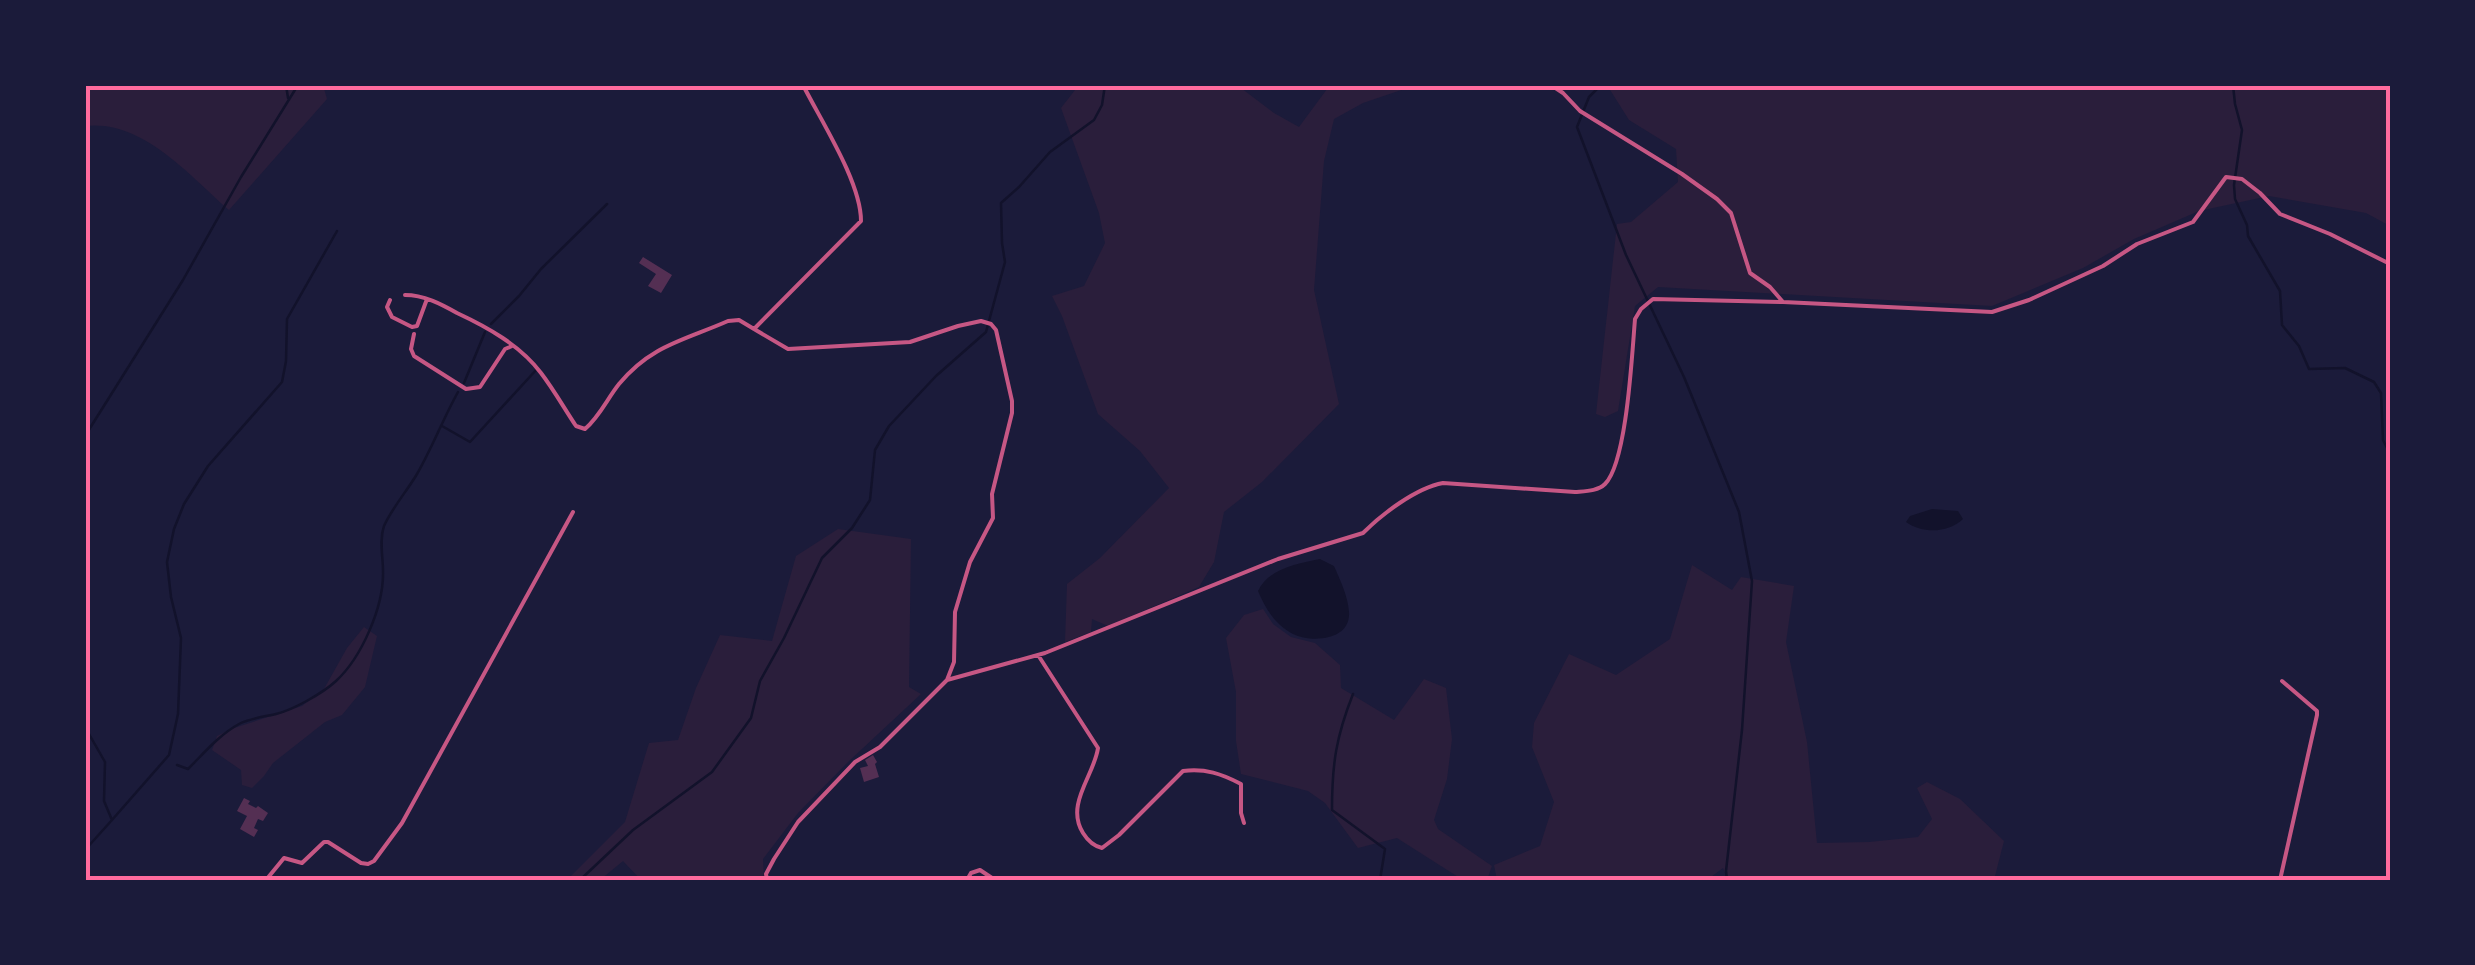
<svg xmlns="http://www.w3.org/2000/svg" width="2475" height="965" font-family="'Times New Roman',serif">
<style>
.green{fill:#2a1e3b}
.water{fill:#12122b}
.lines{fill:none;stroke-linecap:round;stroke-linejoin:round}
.stream{stroke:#12122b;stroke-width:2.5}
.building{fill:#542f53}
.minor{stroke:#c65784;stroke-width:4}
.neatline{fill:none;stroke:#ff6b9d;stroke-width:4}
</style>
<rect width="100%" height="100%" fill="#1b1b3a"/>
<!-- green -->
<path class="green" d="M85 85H323L327 99 229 210C189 175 142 119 85 126Z
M1079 85H1237L1274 113 1299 127 1330 85H1416L1363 103 1334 119 1324 161 1314 290 1339 404 1262 482 1224 512 1214 562 1199 587 1108 626 1092 619 1091 632 1065 642 1067 584 1100 558 1169 488 1140 451 1098 414 1062 316 1052 296 1084 286 1105 243 1099 213 1061 108Z
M1607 85H2390V226L2366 213 2269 196 2199 211 2134 239 2083 268 1992 306 1658 287 1635 306 1618 411 1605 417 1596 414 1617 224 1631 222 1678 182 1676 149 1629 120Z
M838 529 911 539 909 687 921 694 848 762 798 813 763 859 764 880H641L623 861 600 880H567L625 822 649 743 678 740 696 688 720 635 772 641 796 556Z
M1692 565 1732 590 1741 577 1794 586 1786 642 1807 742 1817 843 1869 842 1918 837 1932 819 1917 788 1927 782 1960 799 2004 841 1994 880H1728L1723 868 1707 880H1497L1494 865 1540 846 1554 802 1532 747 1534 723 1569 654 1616 675 1670 639Z
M1263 609 1273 624 1291 637 1315 643 1340 665 1341 688 1394 720 1424 679 1446 688 1452 739 1447 779 1434 820 1438 829 1492 866 1487 880H1463L1397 838 1358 848 1325 803 1308 791 1241 774 1236 741V692L1226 638 1244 615Z
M364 627 377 636 365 687 342 715 325 722 273 763 264 776 252 788 242 785 241 770 212 750 217 736 231 729 302 706 324 689 347 648Z"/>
<!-- water -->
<path class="water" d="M1932 509 1958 511 1963 519C1948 533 1923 534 1906 522L1910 516Z
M1320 559 1334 566C1340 580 1348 596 1349 612 1351 641 1311 643 1293 634 1275 625 1265 608 1258 591 1269 568 1297 564 1320 559Z"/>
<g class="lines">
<!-- stream -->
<path class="stream" d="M286 85 288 98
M1601 85 1589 97 1577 127 1626 255 1684 377 1739 512 1752 581 1742 730 1726 871 1727 880
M2233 85 2235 104 2242 130 2234 185 2235 199 2247 225 2248 236 2280 291 2282 325 2299 346 2309 369 2345 368 2374 382 2381 393 2383 440 2390 454
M491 324 519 296 541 269 607 204
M464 383 485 332
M442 426 470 442 537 369
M85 436 183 280 241 177 298 85
M1353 694C1336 737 1332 764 1332 810L1385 849 1380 880
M85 727 105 762 104 801 112 820 85 850
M177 765 188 769C204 753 219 735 239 724 251 718 263 717 276 714 293 710 323 693 336 681 362 657 384 606 383 571 383 557 379 540 384 526 392 508 407 491 417 474 432 448 443 419 458 392
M112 820 169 755 178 714 181 638 171 597 167 562 174 529 184 504 208 466 282 382 286 361 287 319 337 231
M580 880 633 830 712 772 751 718 760 681 784 638 822 558 852 528 870 500 875 450 889 426 936 376 986 332 1005 262 1002 243 1001 203 1019 187 1050 152 1094 120 1102 105 1105 85"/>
</g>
<!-- building -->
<path class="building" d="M643 257 672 275 661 293 648 286 656 274 639 263Z
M873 755 877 762 875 764 879 777 864 782 860 768 868 766 865 760Z
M244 798 250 801 248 804 256 808 258 806 268 813 263 821 258 819 254 828 258 830 254 837 240 829 247 816 237 811Z"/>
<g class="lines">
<!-- minor -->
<path class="minor" d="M1551 85 1563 93 1580 111 1682 174 1717 199 1731 213 1750 273 1770 287 1783 302
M405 295C424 295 441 304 457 313 487 327 520 345 541 373 554 390 564 408 576 426L585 429C600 416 607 399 619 384 651 345 685 340 728 321L739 320 754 329
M390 300 387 307 392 317 412 327 417 326 427 299
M414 334 411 349 414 356 466 389 480 387 505 349 512 346
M1038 655 1098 748C1094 776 1065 804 1083 833 1088 841 1093 846 1102 848L1119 835 1183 771C1205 768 1222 774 1241 784V813L1244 823
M947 680 1045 653 1278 559 1363 533C1382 514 1416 488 1443 483L1575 492C1586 491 1598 491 1605 484 1627 462 1632 353 1635 319L1641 309 1653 299 1783 302 1992 312 2029 300 2103 266 2137 244 2193 222 2226 177 2242 179 2260 193 2280 214 2330 234 2390 264
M266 880 284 858 302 863 324 842H328L361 863 368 864 374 861 402 823 573 512
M767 880 766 874 774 859 798 822 855 762 880 747 947 680 954 662 955 612 970 562 993 518 992 494 1012 413V401L996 330 991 324 981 321 958 326 910 342 788 349 754 329 861 221C861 182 821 121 803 85
M967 880 971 873 980 870 995 880
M2280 880 2317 715V711L2282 681"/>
</g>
<!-- border -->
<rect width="2475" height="965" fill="none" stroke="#1b1b3a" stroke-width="175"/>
<rect x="88" y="88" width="2300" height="790" class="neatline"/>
</svg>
